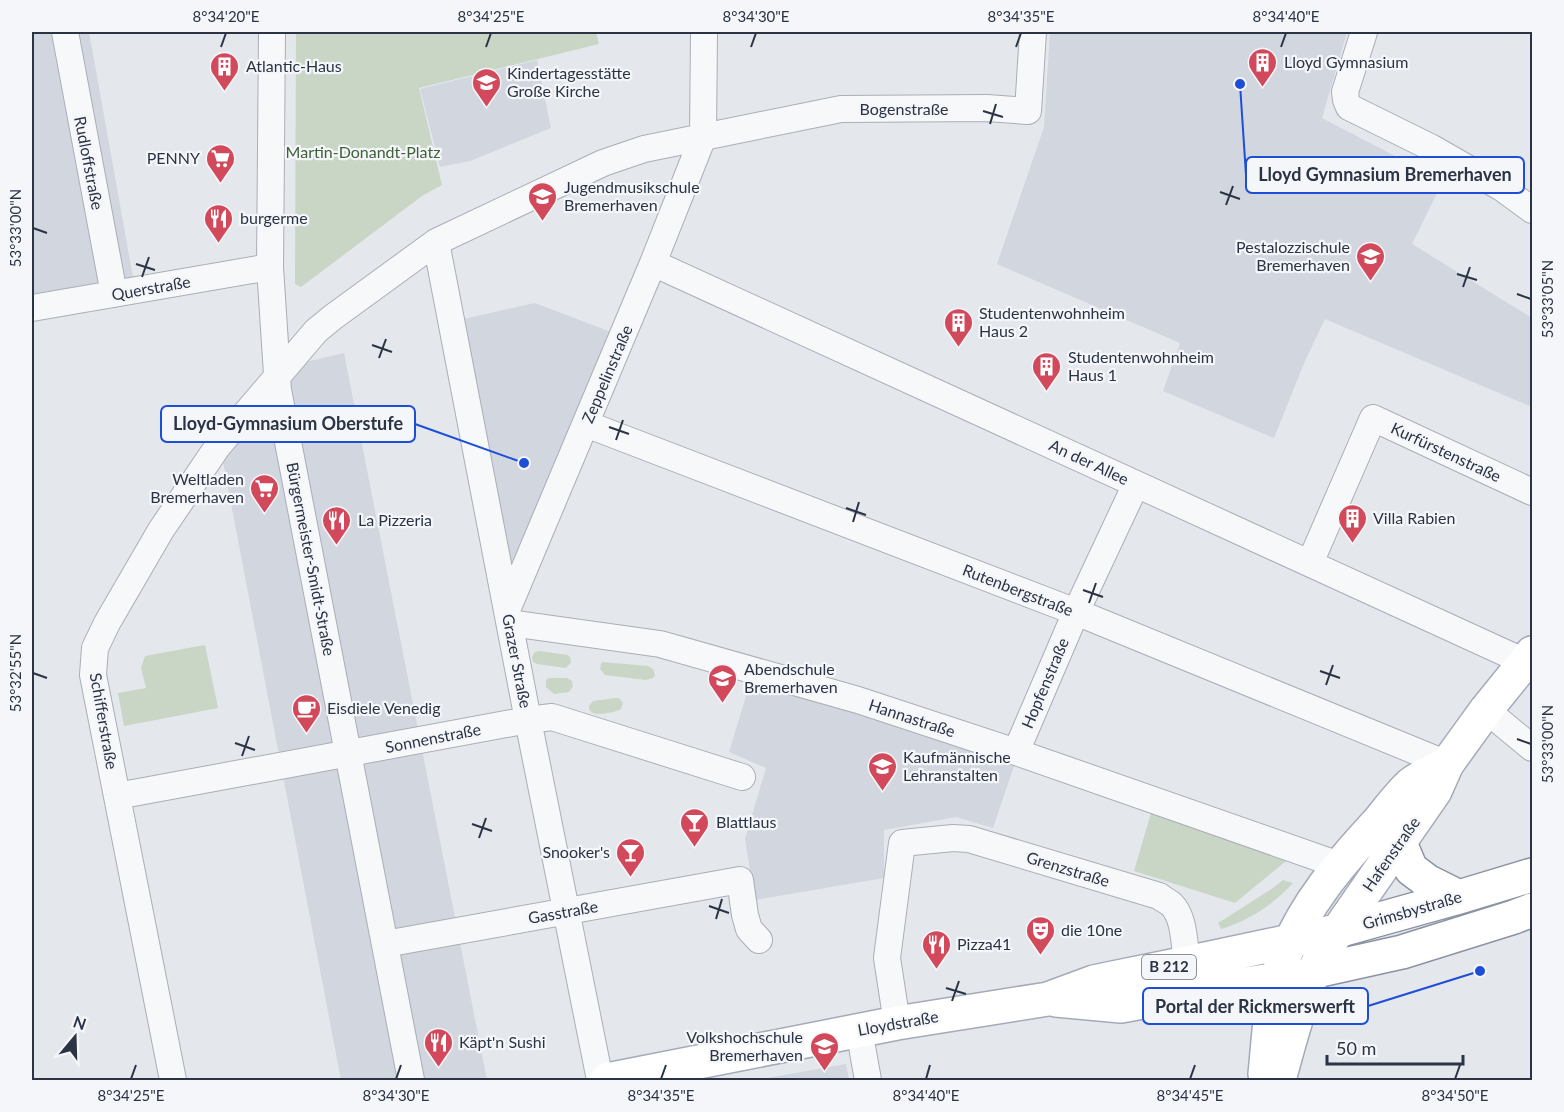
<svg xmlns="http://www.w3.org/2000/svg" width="1564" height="1112" font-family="Lato,sans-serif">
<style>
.built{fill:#d2d6de}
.green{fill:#c9d6c5}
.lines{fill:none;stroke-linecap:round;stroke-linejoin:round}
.minor-casing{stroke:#a9aeb7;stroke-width:28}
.major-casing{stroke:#a3abb8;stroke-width:36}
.highway-casing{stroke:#8b94a3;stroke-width:36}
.minor{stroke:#f7f8fa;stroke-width:26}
.major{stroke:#fff;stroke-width:33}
.highway{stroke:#fff;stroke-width:33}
.ticks{fill:none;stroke:#2b3445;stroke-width:2}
.labels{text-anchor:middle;stroke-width:4.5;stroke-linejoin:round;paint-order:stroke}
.shield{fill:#f4f6f9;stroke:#676e7b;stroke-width:1.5}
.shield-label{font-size:15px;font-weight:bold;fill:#2b3445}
.poi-label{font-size:16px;fill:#2b3445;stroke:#f4f6f9;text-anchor:start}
.street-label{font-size:16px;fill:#2b3445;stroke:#f4f6f9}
.park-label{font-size:16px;fill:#3f6138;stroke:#f4f6f9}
.leader{fill:none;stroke:#1d4ed8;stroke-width:2}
.callout-dot{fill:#1d4ed8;stroke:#f4f6f9;stroke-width:2}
.callout{fill:#f4f6f9;stroke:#1d4ed8;stroke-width:2}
.callout-label{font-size:18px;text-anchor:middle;font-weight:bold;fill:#2b3445}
.neatline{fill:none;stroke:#2b3445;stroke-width:2}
.ticks-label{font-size:15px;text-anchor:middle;fill:#2b3445}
</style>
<rect width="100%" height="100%" fill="#e4e7ec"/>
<!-- built -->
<path class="built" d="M32 32H89L136 294 32 312Z
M1050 32H1347L1322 118 1443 181 1412 244 1532 318V407L1325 319 1305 361 1274 438 1163 391 1180 343 997 264 1044 127Z
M537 60 551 128 470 161 440 167 420 89Z
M535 303 616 334 509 592 459 320Z
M344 353 487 1080H341L221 451 293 365Z
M750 683 772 691 777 688 858 713 1014 766 993 828 956 817 884 830V878L755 900 745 839 766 768 729 752Z
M846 1064 849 1080H756Z"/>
<!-- green -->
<path class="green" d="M296 32H596L599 44 419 88 442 185 422 196 301 287 295 284Z
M205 645 218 708 124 726 118 693 146 688 141 668 145 656Z
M539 651 568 655 570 657 571 662 566 668 537 664 533 662 532 657 535 652Z
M603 662 648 666 653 669 655 675 653 678 646 680 605 675 600 669 601 664Z
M549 678H567L572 681 573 686 569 692 554 694 546 687V680Z
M616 698H619L623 703 621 709C616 712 595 717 590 711 589 710 589 708 589 706L593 701Z
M1151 813 1286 861 1235 903 1134 871Z
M1283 880 1293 883C1274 904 1248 921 1221 929L1218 923 1273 888Z"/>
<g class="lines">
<defs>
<path id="minor" d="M65 32 114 294
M272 32 270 267 278 390 411 1080
M1364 32 1345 92 1346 100 1349 107 1432 148 1502 188 1532 210
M436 242 528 720 600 1080
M653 263 1525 662
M32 308 270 267
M586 424 1076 612 1447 764
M1310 563 1373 418 1532 492
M507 610 653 263 703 137 704 32
M510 623 660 644 858 700 1016 752 1339 865
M1486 710 1532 748
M1016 752 1076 612 1136 484
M117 796 528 720 552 717 742 777
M385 944 740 880 745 915 749 929 759 940
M897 1023 887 958 902 843 953 838 969 839 1159 896C1163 899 1167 901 1171 904 1185 917 1184 945 1187 963
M859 1030 868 1080
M173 1080 93 675 95 648 107 623 161 530 218 446 316 331 333 317 436 242 603 163 644 149 841 109 987 108 1028 111 1033 32"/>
<path id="major" d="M1056 1000 1121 1006 1197 992 1296 976
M1265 1074C1269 1035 1270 994 1284 957 1304 905 1341 862 1378 822 1388 810 1399 795 1411 784 1421 776 1436 770 1447 764
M607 1080 897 1023 1048 999 1094 982 1108 979 1187 963 1337 931
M1279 1080C1291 1036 1302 992 1324 951L1435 791 1447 764 1486 710 1532 653"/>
<path id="highway" d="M1400 843 1411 869 1427 881 1459 897
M1337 931 1459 897 1532 875
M1312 972 1402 952 1514 917 1532 910"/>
</defs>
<!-- minor casing -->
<use href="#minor" class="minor-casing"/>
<!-- major casing -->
<use href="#major" class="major-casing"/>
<!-- highway casing -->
<use href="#highway" class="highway-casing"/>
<!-- minor -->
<use href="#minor" class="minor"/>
<!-- major -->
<use href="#major" class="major"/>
<!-- highway -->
<use href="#highway" class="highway"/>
</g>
<!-- ticks -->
<path class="ticks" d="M221 47 226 33M486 47 491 33M751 47 756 33M1016 47 1021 33M1281 47 1286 33M983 111 1003 117M990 124 996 104M1220 192 1240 199M1226 205 1233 186M33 228 47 233M136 264 155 270M1457 274 1477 280M142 277 149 257M1463 287 1470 267M1517 294 1531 299M372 345 392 352M379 358 386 339M609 427 629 434M616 440 623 420M846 508 866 515M853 522 859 502M1083 590 1103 597M1089 603 1096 583M1320 671 1340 678M33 673 47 678M1326 685 1333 665M1517 739 1531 744M235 743 255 750M242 756 249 736M472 824 492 831M479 838 486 818M709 906 729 913M716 919 722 899M946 988 966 994M952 1001 959 981M131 1079 136 1065M396 1079 401 1065M661 1079 666 1065M926 1079 930 1065M1190 1079 1195 1065M1455 1079 1460 1065"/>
<!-- icons -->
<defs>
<symbol id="building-pin" viewBox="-11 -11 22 30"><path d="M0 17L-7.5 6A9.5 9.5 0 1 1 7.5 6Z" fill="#d1495b" stroke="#f4f6f9"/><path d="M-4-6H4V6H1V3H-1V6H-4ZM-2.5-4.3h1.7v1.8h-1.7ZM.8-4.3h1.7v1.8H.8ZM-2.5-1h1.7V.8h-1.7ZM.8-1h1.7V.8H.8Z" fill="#fff"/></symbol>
<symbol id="school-pin" viewBox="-11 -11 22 30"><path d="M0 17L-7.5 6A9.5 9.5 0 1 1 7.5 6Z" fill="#d1495b" stroke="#f4f6f9"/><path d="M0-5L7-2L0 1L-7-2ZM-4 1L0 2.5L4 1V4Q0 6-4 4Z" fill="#fff"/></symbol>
<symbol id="supermarket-pin" viewBox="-11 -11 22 30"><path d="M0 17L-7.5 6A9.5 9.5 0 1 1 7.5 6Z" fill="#d1495b" stroke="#f4f6f9"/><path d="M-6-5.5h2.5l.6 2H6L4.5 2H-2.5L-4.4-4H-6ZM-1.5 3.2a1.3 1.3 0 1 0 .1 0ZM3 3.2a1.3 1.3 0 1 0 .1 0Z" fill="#fff"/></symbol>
<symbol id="restaurant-pin" viewBox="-11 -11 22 30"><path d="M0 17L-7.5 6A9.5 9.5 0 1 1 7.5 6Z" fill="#d1495b" stroke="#f4f6f9"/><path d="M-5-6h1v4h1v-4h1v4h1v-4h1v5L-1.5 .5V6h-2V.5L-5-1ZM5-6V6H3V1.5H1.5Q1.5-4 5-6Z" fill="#fff"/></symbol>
<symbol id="cafe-pin" viewBox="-11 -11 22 30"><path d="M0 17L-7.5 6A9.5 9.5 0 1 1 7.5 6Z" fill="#d1495b" stroke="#f4f6f9"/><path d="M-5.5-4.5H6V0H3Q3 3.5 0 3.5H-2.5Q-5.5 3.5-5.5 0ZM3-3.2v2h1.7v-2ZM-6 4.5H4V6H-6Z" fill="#fff"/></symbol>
<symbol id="bar-pin" viewBox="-11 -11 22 30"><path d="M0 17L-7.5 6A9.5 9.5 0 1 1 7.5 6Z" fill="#d1495b" stroke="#f4f6f9"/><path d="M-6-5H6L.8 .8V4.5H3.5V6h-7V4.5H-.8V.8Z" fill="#fff"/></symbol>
<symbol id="theatre-pin" viewBox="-11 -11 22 30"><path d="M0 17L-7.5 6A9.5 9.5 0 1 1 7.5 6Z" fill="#d1495b" stroke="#f4f6f9"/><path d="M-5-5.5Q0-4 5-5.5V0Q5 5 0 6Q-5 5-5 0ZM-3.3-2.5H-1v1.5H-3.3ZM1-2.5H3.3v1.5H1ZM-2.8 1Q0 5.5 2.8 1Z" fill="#fff"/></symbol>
<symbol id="university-pin" viewBox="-11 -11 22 30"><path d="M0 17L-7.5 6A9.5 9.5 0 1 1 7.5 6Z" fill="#d1495b" stroke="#f4f6f9"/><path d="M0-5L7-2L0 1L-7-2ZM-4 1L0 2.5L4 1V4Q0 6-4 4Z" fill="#fff"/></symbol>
</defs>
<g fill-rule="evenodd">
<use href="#building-pin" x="1246" y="46" width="33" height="45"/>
<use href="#building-pin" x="208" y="50" width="33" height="45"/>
<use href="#school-pin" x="470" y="66" width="33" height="45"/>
<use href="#supermarket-pin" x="204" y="142" width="33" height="45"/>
<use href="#school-pin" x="526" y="180" width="33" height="45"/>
<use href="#restaurant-pin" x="202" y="202" width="33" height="45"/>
<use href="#school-pin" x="1354" y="240" width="33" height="45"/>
<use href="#building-pin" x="942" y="306" width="33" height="45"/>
<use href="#building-pin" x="1030" y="350" width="33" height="45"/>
<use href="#supermarket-pin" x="248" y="472" width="33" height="45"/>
<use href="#building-pin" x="1336" y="502" width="33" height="45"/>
<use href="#restaurant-pin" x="320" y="504" width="33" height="45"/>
<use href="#school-pin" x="706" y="662" width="33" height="45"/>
<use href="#cafe-pin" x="290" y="692" width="33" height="45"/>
<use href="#school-pin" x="866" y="750" width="33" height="45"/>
<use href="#bar-pin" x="678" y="806" width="33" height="45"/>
<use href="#bar-pin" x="614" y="836" width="33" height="45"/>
<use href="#theatre-pin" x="1024" y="914" width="33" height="45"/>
<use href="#restaurant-pin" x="920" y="928" width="33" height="45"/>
<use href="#restaurant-pin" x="422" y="1026" width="33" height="45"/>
<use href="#university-pin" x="808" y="1030" width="33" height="45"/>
</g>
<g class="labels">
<!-- shield labels -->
<rect class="shield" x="1142" y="955" width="54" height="24" rx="4.5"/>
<g class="shield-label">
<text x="1169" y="972">B 212</text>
</g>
<!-- poi labels -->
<g class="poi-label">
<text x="1284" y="68">Lloyd Gymnasium</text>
<text x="246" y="72">Atlantic-Haus</text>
<text x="507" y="79">Kindertagesstätte<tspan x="507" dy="18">Große Kirche</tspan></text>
<text x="200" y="164" text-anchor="end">PENNY</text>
<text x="564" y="193">Jugendmusikschule<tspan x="564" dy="18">Bremerhaven</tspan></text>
<text x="240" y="224">burgerme</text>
<text x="1350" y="253" text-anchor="end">Pestalozzischule<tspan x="1350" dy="18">Bremerhaven</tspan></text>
<text x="979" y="319">Studentenwohnheim<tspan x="979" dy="18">Haus 2</tspan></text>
<text x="1068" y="363">Studentenwohnheim<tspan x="1068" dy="18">Haus 1</tspan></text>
<text x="244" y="485" text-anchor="end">Weltladen<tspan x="244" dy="18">Bremerhaven</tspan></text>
<text x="1373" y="524">Villa Rabien</text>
<text x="358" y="526">La Pizzeria</text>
<text x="744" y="675">Abendschule<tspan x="744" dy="18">Bremerhaven</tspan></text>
<text x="327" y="714">Eisdiele Venedig</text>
<text x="903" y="763">Kaufmännische<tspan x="903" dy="18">Lehranstalten</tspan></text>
<text x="716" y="828">Blattlaus</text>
<text x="610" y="858" text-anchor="end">Snooker's</text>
<text x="1061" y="936">die 10ne</text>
<text x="957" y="950">Pizza41</text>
<text x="803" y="1043" text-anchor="end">Volkshochschule<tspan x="803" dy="18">Bremerhaven</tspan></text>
<text x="459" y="1048">Käpt'n Sushi</text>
</g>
<!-- street labels -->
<g class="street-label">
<text x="904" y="115">Bogenstraße</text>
<text transform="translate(89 163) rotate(79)" y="6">Rudloffstraße</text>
<text transform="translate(151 288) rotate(-10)" y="6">Querstraße</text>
<text transform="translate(607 374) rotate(-67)" y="6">Zeppelinstraße</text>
<text transform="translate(1446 452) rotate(25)" y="6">Kurfürstenstraße</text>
<text transform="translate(1089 462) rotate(25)" y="6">An der Allee</text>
<text transform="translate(311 559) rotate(79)" y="6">Bürgermeister-Smidt-Straße</text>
<text transform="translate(1018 590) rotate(21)" y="6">Rutenbergstraße</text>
<text transform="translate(517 661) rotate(79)" y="6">Grazer Straße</text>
<text transform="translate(1045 683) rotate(-67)" y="6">Hopfenstraße</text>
<text transform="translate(912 718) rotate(18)" y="6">Hannastraße</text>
<text transform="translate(104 721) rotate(80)" y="6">Schifferstraße</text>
<text transform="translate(433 738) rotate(-11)" y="6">Sonnenstraße</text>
<text transform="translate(1391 854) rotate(-55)" y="6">Hafenstraße</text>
<text transform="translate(1068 869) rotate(17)" y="6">Grenzstraße</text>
<text transform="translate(1412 910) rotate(-16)" y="6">Grimsbystraße</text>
<text transform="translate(563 912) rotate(-10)" y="6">Gasstraße</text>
<text transform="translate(898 1023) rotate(-10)" y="6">Lloydstraße</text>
</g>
<!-- park labels -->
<g class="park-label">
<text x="363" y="158">Martin-Donandt-Platz</text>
</g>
</g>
<!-- callouts -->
<path class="leader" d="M1240 84L1246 175M524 463L415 424M1480 971L1368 1006"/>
<g class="callout-dot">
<circle cx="1240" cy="84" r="6"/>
<circle cx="524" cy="463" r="6"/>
<circle cx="1480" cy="971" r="6"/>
</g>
<g class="callout">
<rect x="1246" y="157" width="278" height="36" rx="6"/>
<rect x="161" y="406" width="254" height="36" rx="6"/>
<rect x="1143" y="988" width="225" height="36" rx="6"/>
</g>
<g class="callout-label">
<text x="1385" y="181">Lloyd Gymnasium Bremerhaven</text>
<text x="288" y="430">Lloyd-Gymnasium Oberstufe</text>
<text x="1255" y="1013">Portal der Rickmerswerft</text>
</g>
<!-- border -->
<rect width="1564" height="1112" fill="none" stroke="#f4f6f9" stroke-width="66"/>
<!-- north arrow -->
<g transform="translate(75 1037) rotate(19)" stroke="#f4f6f9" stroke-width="4.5" paint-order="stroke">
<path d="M0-4.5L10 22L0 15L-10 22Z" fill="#2b3445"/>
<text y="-9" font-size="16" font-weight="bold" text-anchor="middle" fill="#2b3445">N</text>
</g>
<!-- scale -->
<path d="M1327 1055v9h136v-9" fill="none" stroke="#2b3445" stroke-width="3"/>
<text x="1336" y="1055" font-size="18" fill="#2b3445" stroke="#f4f6f9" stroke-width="4.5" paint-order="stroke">50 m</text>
<rect x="33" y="33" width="1498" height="1046" class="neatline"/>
<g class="ticks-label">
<text x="226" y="22">8°34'20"E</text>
<text x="491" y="22">8°34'25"E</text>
<text x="756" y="22">8°34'30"E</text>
<text x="1021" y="22">8°34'35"E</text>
<text x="1286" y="22">8°34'40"E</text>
<text transform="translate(16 228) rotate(-90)" y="5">53°33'00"N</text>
<text transform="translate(1548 299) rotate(-90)" y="5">53°33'05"N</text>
<text transform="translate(16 673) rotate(-90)" y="5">53°32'55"N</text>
<text transform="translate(1548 744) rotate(-90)" y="5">53°33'00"N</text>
<text x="131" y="1101">8°34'25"E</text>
<text x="396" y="1101">8°34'30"E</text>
<text x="661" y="1101">8°34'35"E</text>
<text x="926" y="1101">8°34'40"E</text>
<text x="1190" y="1101">8°34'45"E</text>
<text x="1455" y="1101">8°34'50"E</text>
</g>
</svg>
